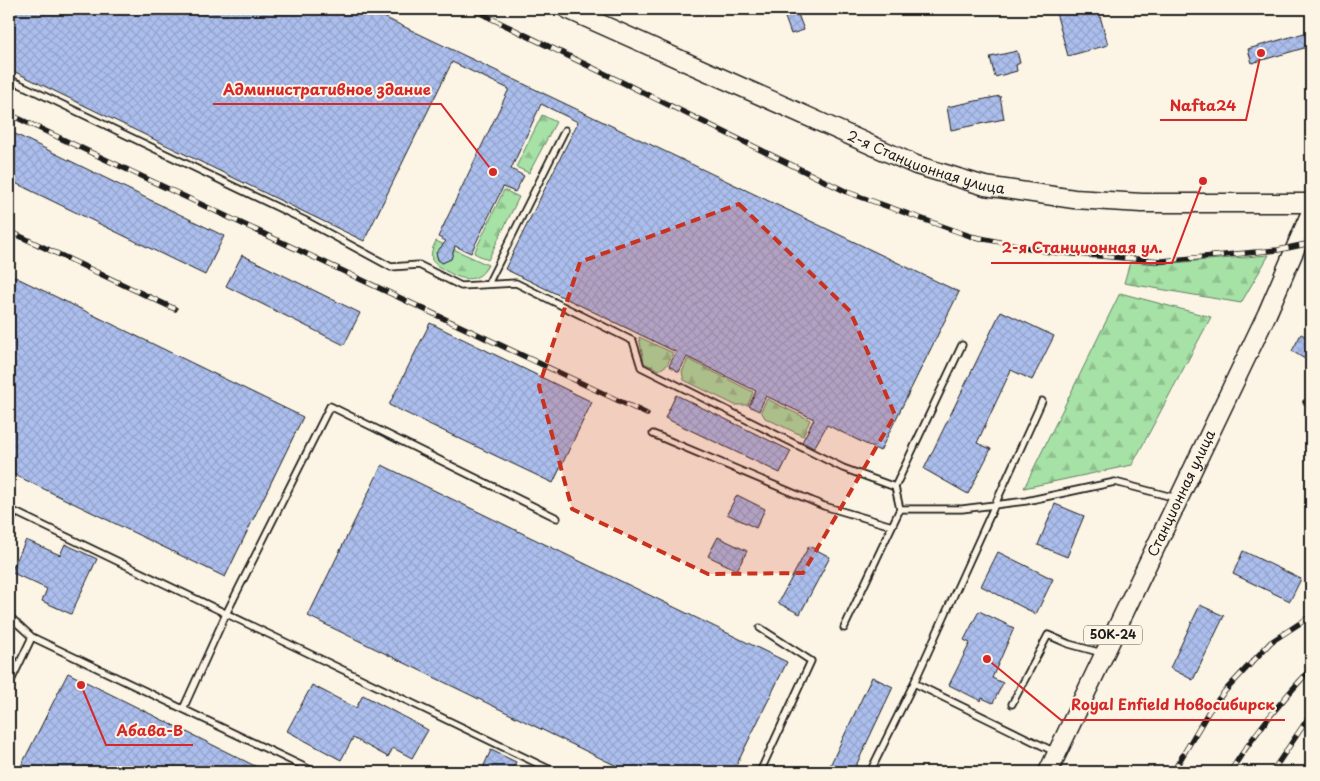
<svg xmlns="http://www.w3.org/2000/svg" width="1320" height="781" font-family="'Playpen Sans',sans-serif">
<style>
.forest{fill:url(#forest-firs);stroke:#617e61}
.building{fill:url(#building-cross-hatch);stroke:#1c1c1c}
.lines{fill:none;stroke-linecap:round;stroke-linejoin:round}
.service-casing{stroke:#1c1c1c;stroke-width:9}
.primary-casing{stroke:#1c1c1c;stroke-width:21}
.service{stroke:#fcf5e5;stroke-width:5.5}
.primary{stroke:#fcf5e5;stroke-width:18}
.rail-casing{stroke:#1c1c1c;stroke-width:5.5}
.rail{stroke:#fcf5e5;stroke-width:4;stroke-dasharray:11;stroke-linecap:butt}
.marked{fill:#c8321e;fill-opacity:0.2;stroke:#c8321e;stroke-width:4;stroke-dasharray:10 6;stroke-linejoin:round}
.labels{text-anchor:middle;stroke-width:4;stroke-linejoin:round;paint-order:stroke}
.shield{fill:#fcf5e5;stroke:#5f5d58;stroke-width:1}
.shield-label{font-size:12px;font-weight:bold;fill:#1c1c1c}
.street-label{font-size:14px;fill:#1c1c1c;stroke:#fcf5e5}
.leader{fill:none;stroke:#d62828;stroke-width:2}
.callout-dot{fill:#d62828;stroke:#fcf5e5;stroke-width:2}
.callout-label{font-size:15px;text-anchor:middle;font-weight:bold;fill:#d62828;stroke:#fcf5e5;stroke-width:4;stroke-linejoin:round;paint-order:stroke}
</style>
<defs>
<pattern id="forest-firs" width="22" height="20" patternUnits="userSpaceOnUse" patternTransform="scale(1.25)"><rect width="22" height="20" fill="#a6e1a6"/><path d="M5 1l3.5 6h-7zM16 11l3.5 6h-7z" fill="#8ec08e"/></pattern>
<pattern id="building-cross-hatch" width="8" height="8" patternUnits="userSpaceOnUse" patternTransform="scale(1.25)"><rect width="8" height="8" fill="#acbeed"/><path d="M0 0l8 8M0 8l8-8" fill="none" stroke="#93a3cb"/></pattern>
</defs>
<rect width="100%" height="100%" fill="#fcf5e5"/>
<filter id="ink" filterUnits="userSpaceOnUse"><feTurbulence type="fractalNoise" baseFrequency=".02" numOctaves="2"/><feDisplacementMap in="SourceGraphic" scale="10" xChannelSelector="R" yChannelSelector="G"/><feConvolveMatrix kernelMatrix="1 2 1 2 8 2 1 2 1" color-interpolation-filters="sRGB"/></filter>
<g filter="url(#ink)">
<!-- forest -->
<path class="forest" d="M542 115 556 122 529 173 516 167Z
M504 190 519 197 488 260 474 253Z
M436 241 488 265C479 283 463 281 448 272 442 269 435 265 432 260 430 253 433 247 436 241Z
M1269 255 1241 303 1124 283 1130 262 1159 264Z
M1120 293 1211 317 1132 465 1024 488Z
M639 337 673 353 667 365 659 370 644 363Z
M688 359 753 392 748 405H735L684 380 682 372Z
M767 399 810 420 803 436 765 418 761 411Z"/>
<!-- building -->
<path class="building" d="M9 9H367L959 292 880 451 827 425 814 448 802 442 814 419 766 396 759 411 749 406 756 391 687 357 679 372 669 366 676 352 505 269 578 122 541 104 511 169 524 176 515 192 503 187 471 253 455 246 451 259 442 263 438 260 436 253 446 241 438 237 509 89 452 62 364 241 9 69Z
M782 9H796L804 30 791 34Z
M1055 9H1098L1108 45 1068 56Z
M1308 32 1311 46 1252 63 1248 49Z
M1017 51 1020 63 1016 65 1017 71 995 77 990 57Z
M1000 96 1004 119 951 130 947 107Z
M9 131 224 236 205 275 9 180Z
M242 255 360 313 344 345 226 286Z
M9 274 303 417 225 577 9 472Z
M1001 311 1054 336 1032 380 1011 370 977 443 991 449 968 494 924 469Z
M430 323 592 402 553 483 389 405Z
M1301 334 1311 339V348L1305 359 1292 351Z
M676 395 791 451 780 473 665 418Z
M382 465 787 662 733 772H629L308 616Z
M737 495 765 509 756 528 727 514Z
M1055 504 1084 516 1067 557 1038 545Z
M718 537 747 551 737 570 708 556Z
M26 540 60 555 65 544 97 559 71 614 42 601 47 589 11 572Z
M809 546 830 557 800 614 778 603Z
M1243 551 1301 579 1290 601 1233 574Z
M998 552 1053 579 1036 614 981 586Z
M1200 605 1224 616 1193 680 1170 668Z
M979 611 1014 628 992 678 1003 683 993 703 982 698 981 701 949 685 970 643 964 640Z
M68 673 267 772H18Z
M872 677 893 687 853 772H827Z
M312 685 356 708 363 695 428 730 412 758 393 748 388 757 353 738 341 760 287 731Z
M491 750 516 762 511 772H481Z"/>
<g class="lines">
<defs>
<path id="service" d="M9 79 304 220 391 267 419 265 461 286 516 283 633 341 641 367 843 468 895 487
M488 284 565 130
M962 345 895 487 900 509H962L1026 501 1115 482 1176 498
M653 434 824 506 892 526
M9 509 555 772
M9 525 15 513
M9 616 32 637 315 772
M844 628 900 509
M914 683 1055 752
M9 685 32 637
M1012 704 1048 635 1069 644 1102 653
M183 709 226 614 330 406 557 518
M760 772 811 661 760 628
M870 772 914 683 1042 401"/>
<g id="primary">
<path id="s1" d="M567 9 916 165 985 186 1074 199 1142 203H1311"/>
<path id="s2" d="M1048 772 1267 314 1311 212"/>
</g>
</defs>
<!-- service casing -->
<use href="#service" class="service-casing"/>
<!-- primary casing -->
<use href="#primary" class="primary-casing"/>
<!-- service -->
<use href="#service" class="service"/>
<!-- primary -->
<use href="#primary" class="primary"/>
<defs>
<path id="rail" d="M472 9 847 192 970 236 1050 252 1162 261 1278 250 1311 243
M9 114 647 414
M9 231 175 309
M1305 402 1311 401
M1173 772 1209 711 1225 691 1271 642 1311 616
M1230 772C1254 734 1280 702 1311 669
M1272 772 1311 714"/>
</defs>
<!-- rail casing -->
<use href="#rail" class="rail-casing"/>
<!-- rail -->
<use href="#rail" class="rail"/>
</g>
</g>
<!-- marked area -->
<path class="marked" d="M739 204 850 311 895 415 803 573 708 574 572 509 539 386 580 262Z"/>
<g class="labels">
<!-- shield labels -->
<rect class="shield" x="1084" y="625.5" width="58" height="19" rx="4"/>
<g class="shield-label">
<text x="1113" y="639">50К-24</text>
</g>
<!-- street labels -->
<g class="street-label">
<text dy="5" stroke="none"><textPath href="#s1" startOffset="391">2-я Станционная улица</textPath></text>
<text dy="5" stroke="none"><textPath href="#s2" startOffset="309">Станционная улица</textPath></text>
</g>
</g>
<!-- callouts -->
<path class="leader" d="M493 172L441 104H213M1261 53L1246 120H1160M1203 181L1172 263H991M987 659L1061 720H1285M81 685L106 745H193"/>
<g class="callout-dot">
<circle cx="493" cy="172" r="5"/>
<circle cx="1261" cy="53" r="5"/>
<circle cx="1203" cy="181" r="5"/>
<circle cx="987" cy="659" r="5"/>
<circle cx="81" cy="685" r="5"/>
</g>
<g class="callout-label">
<text x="327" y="95">Административное здание</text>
<text x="1203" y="111">Nafta24</text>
<text x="1082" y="253">2-я Станционная ул.</text>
<text x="1173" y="710">Royal Enfield Новосибирск</text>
<text x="150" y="736">Абава-В</text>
</g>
<!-- margin -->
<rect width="1320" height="781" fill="none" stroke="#fcf5e5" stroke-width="30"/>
<rect x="15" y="15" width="1290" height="751" fill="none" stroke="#1c1c1c" stroke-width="2" filter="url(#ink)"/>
</svg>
